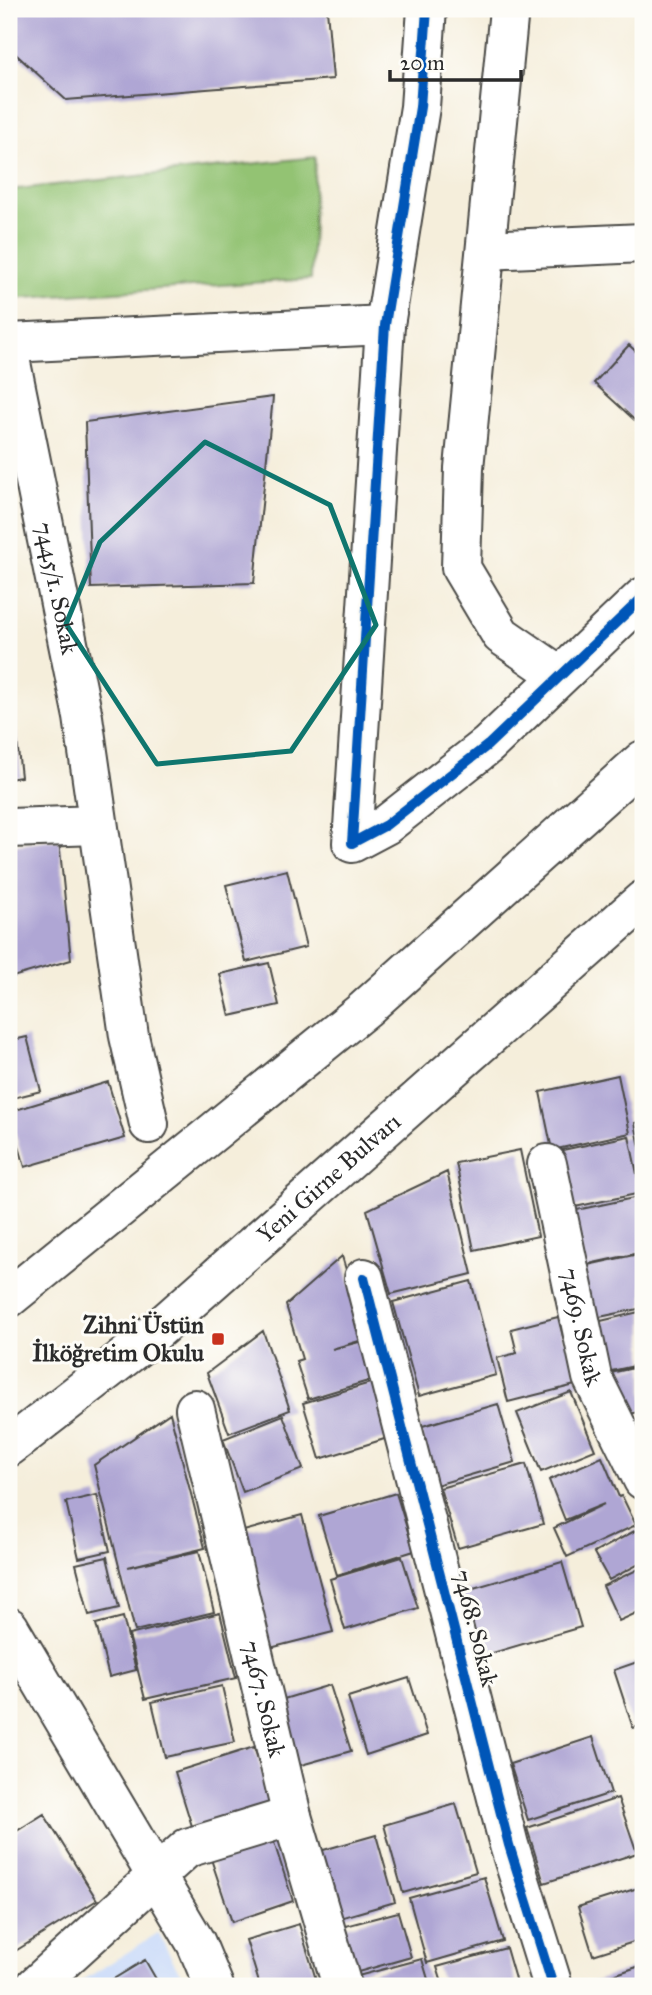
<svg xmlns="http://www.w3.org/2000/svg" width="652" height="1995" font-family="'IM FELL Great Primer',serif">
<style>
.built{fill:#cbdbf9}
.green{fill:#93c373;stroke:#5f774f;stroke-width:2}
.building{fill:#afa6d4}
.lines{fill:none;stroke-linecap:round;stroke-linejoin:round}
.minor-casing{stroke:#494845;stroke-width:42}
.major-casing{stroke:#494845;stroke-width:42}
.minor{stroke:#fff;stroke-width:38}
.major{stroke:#fff;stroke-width:38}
.cycleway-casing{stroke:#fdfcf7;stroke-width:15}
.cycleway{stroke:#0057b8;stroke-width:10}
.marked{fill:none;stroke:#0f766e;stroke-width:5;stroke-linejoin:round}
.poi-dot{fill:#c8321e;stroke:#fdfcf7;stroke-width:2.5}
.labels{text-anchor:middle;stroke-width:6;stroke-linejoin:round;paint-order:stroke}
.street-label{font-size:24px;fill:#2b2b2b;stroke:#fdfcf7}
.poi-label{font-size:24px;font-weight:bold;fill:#2b2b2b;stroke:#fdfcf7;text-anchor:end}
</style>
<rect width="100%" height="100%" fill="#fdfcf7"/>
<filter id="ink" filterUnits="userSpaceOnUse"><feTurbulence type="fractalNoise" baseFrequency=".0143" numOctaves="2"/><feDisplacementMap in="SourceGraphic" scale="14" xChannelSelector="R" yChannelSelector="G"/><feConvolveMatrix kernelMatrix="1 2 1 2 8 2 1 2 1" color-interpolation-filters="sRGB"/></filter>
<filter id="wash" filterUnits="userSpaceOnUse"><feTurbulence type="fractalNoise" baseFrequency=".00686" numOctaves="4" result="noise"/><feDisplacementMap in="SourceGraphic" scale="28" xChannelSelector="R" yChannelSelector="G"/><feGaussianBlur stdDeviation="1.57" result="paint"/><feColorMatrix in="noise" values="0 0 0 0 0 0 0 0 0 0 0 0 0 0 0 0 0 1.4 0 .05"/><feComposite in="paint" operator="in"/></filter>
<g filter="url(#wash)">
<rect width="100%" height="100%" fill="#f5eedb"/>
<!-- built -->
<path class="built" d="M158 1933 187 1986H74Z"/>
<!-- green -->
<path class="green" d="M315 157 311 279 9 299V190Z"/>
<g id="blocks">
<!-- building -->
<path class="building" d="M9 9H327L333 79 66 100 9 48Z
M629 345 643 358V423L641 426 594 383Z
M273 397 254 583 91 588 85 422Z
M9 685H11L21 777 9 779Z
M59 840 71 960 9 978V846Z
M287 870 306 947 246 962 226 885Z
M269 963 279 1005 230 1016 220 974Z
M27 1037 41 1091 9 1099V1041Z
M618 1075 630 1133 552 1150 540 1092Z
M108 1082 125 1138 25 1167 9 1112Z
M643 1121V1157H642L635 1123Z
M629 1136 641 1193 570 1208 558 1151Z
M520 1150 538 1236 474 1250 456 1163Z
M447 1172 472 1274 391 1294 367 1210Z
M643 1196V1252L584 1265 572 1211Z
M643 1253V1308L585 1320 574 1268Z
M342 1256 366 1339 332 1349 367 1340 378 1378 308 1399 296 1361 302 1359 286 1305Z
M471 1281 496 1375 419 1396 393 1302Z
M643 1311V1364L598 1374 588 1324Z
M558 1317 564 1341 568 1340 579 1384 508 1402 497 1358 517 1353 511 1329Z
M263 1331 290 1410 229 1433 207 1373Z
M643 1366V1411L615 1417 606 1374Z
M377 1381 394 1436 320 1459 303 1403Z
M571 1392 595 1450 541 1472 517 1413Z
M498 1404 515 1462 436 1485 419 1427Z
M170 1413 205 1548 128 1567 199 1551 214 1612 135 1631 94 1465Z
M283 1415 303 1469 243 1492 223 1439Z
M602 1457 619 1497 622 1496 636 1525 567 1557 554 1528 604 1504 565 1520 549 1480Z
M526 1464 543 1524 458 1548 440 1488Z
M396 1493 414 1551 337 1575 319 1516Z
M97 1495 110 1551 79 1558 66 1502Z
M302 1515 333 1632 270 1648 240 1532Z
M642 1527 643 1562 609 1580 594 1553Z
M107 1557 119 1608 89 1615 76 1564Z
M402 1557 418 1608 345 1630 330 1579Z
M562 1562 581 1627 472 1659 453 1594Z
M643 1567V1610L619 1621 603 1586Z
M220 1613 236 1678 145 1699 129 1635Z
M123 1617 136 1670 109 1677 96 1624Z
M643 1660V1725L633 1728 614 1670Z
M409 1678 427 1735 366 1755 348 1697Z
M330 1685 351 1751 294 1767 274 1702Z
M222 1686 235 1742 165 1757 152 1702Z
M593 1737 611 1793 528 1820 510 1764Z
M254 1747 275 1814 196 1839 175 1772Z
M618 1798 637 1853 544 1883 527 1828Z
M456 1804 476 1872 403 1893 384 1825Z
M44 1814 97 1900 9 1955V1836Z
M269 1827 293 1901 232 1922 207 1847Z
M376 1835 395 1902 333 1920 313 1853Z
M484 1877 503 1941 427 1963 409 1898Z
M641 1887 643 1893V1939L593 1955 578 1907Z
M398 1912 411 1957 351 1974 338 1928Z
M299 1924 318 1986H260L246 1940Z
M506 1948 517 1986H443L437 1967Z
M422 1959 430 1986H361L358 1976Z
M145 1960 160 1986H102Z
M643 1965V1986H581Z"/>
</g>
</g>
<g filter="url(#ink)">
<use href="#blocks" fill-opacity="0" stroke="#494845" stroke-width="2"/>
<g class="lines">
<defs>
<g id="minor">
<path d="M427 9 420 107 385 325 352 843 386 825 488 745 643 597"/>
<path d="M509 9 464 468 461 568 501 635 559 675"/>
<path d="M486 250 643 243"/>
<path d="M9 343 385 325"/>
<path id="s1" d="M9 353 83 717 129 1036 149 1124"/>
<path d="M9 828 98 825"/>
<path id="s2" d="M547 1164 592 1377 643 1480"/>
<path d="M364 1278 509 1845 553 1986"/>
<path id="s3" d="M195 1409 292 1816 342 1986"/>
<path d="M9 1627 196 1943 214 1986"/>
<path d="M35 1986 187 1848 292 1816"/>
</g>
<g id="major">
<path d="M9 1298 365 1009 643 760"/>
<path id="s4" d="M9 1447 139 1346 643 900"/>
</g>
</defs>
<!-- minor casing -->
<use href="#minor" class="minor-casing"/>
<!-- major casing -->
<use href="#major" class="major-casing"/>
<!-- minor -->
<use href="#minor" class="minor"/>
<!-- major -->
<use href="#major" class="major"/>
<defs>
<path id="cycleway" d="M427 9 420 107 385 325 352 843 386 825 488 745 643 597
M364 1278 509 1845 553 1986"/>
</defs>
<!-- cycleway casing -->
<use href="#cycleway" class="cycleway-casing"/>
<!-- cycleway -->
<use href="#cycleway" class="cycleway"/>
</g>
</g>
<!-- marked area -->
<path class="marked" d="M205 442 330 505 376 625 291 751 157 764 66 624 100 542Z"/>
<!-- markers -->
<rect class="poi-dot" x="211" y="1332" width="14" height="14" rx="3.5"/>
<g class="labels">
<!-- street labels -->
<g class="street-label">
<text dy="8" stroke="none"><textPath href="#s1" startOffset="240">7445/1. Sokak</textPath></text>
<text dy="8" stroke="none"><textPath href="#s4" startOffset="418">Yeni Girne Bulvarı</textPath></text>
<text dy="8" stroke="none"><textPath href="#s2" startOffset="166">7469. Sokak</textPath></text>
<text transform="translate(476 1628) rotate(76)" y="8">7468. Sokak</text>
<text dy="8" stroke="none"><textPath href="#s3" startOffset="298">7467. Sokak</textPath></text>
</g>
<!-- poi labels -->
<g class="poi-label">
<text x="204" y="1333">Zihni Üstün<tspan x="204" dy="28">İlköğretim Okulu</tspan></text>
</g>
</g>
<!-- margin -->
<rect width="652" height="1995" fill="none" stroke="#fdfcf7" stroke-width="35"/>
<!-- scale -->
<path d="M390 70v10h131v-10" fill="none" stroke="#2b2b2b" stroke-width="3.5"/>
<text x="400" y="70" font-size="21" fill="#2b2b2b" stroke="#fdfcf7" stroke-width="5" paint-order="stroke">20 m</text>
</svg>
